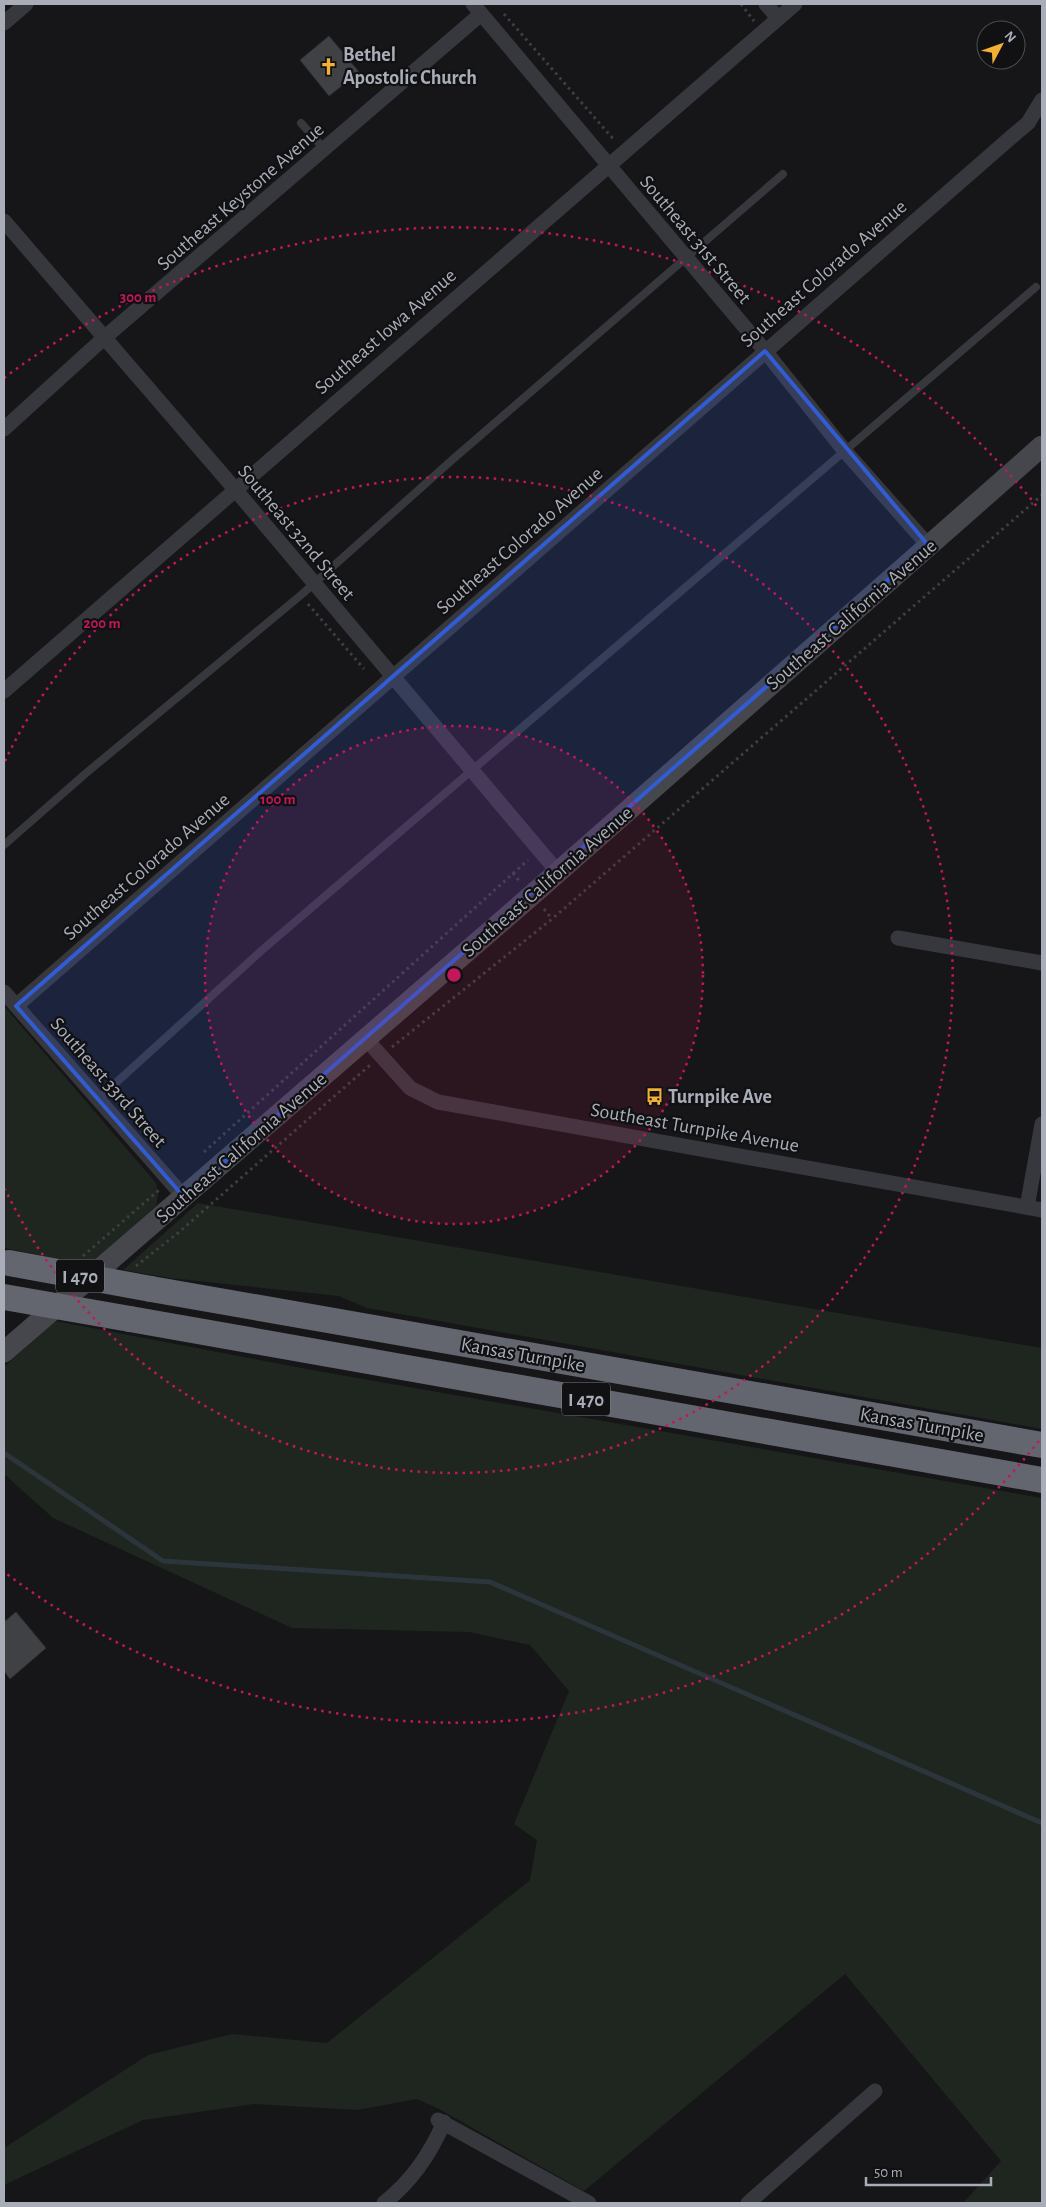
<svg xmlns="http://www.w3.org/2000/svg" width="1046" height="2207" font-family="'Alegreya Sans',sans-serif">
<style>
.green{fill:#1e261f}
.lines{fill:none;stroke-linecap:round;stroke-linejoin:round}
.stream{stroke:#2c353c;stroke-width:5}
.building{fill:#404145;stroke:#303034}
.path{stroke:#3d3f44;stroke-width:3;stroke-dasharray:2.5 4;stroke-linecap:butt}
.service{stroke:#37383d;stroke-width:8}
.minor{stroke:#37383d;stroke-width:15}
.secondary{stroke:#45474d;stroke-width:21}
.motorway{stroke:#63666e;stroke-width:26}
.motorway-bridge{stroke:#63666e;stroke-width:26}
.marked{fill:#325cd3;fill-opacity:0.2;stroke:#325cd3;stroke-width:4;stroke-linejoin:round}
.ring{fill:none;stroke:#c2185b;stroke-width:2.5;stroke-dasharray:2.5 5}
.labels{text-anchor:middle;stroke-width:4.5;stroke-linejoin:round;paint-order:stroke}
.shield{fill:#111113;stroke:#7b7e86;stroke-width:1}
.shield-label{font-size:19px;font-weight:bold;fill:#a8adb8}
.poi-label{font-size:20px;font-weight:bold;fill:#a8adb8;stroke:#111113;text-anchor:start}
.street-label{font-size:20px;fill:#a8adb8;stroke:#111113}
.centre{fill:#c2185b;stroke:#111113;stroke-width:2.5}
.ring-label{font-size:15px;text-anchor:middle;font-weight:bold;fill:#c2185b;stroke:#111113;stroke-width:4.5;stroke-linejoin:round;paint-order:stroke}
</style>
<rect width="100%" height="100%" fill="#161618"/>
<!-- green -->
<path class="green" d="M4 1006 156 1183 158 1195 156 1206 89 1265 4 1248Z
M198 1203 1042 1348V1429L367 1308 339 1296 170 1278 123 1270Z
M55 1321 312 1370 1042 1498V2203H963L1001 2161 845 1974 584 2191 439 2109 417 2099 357 2110 254 2104 143 2120 4 2185V2148L148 2055 232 2034 327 2043 530 1880 537 1840 514 1824 569 1691 530 1645 469 1632 292 1628 53 1518 4 1474V1367Z"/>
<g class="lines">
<!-- stream -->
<path class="stream" d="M4 1453 163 1561 490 1582 1042 1823"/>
</g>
<!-- building -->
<path class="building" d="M329 36 359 72 329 96 300 60Z
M16 1612 46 1648 10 1679 4 1671V1622Z"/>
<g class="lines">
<!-- path -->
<path class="path" d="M741 4 754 21
M504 14 615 141
M308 604 364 669
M513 873 520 882
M544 909 552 919
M392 1047 552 919 1042 495
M204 1152 528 860
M83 1256 159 1190
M136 1266 178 1233 370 1065"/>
<!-- service -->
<path class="service" d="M301 123 325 150
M4 845 85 774 301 595 452 460 783 174
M97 1100 261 951 1036 287"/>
<!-- minor -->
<path class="minor" d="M473 4 765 351 844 450 928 545
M766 4 778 18
M4 23 26 4
M4 221 234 488 557 871
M4 429 104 338 481 14
M4 691 795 4
M898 938 1042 963
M4 992 184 1197
M16 1006 1016 133 1028 123 1042 100
M365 1038 410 1088 438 1102 1042 1210
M1027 1207 1042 1124
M438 2120 589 2203
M384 2203C412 2181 430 2155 444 2122
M748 2203 875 2091"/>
<!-- secondary -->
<path class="secondary" d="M4 1352 532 895 1042 446"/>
<!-- motorway -->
<path class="motorway" d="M151 1289 1042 1445
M130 1319 1042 1480"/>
<!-- motorway-bridge -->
<path class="motorway-bridge" d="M9 1263 151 1289
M4 1297 130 1319"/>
</g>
<!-- marked area -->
<path class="marked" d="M765 351 928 545 184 1197 16 1006Z"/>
<!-- distance rings -->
<circle cx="454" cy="975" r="249" fill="#c2185b" fill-opacity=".12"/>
<g class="ring">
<circle cx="454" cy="975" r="249"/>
<path d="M5 761A498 498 0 1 1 5 1189"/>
<path d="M1039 1441A748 748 0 0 1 4 1572M4 378A748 748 0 0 1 1039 509"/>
</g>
<!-- icons -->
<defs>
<symbol id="church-bare" viewBox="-9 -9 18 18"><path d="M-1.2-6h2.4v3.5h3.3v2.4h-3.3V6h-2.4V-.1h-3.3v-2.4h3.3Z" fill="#f2b134" stroke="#111113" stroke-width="2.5" paint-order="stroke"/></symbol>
<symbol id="bus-bare" viewBox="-9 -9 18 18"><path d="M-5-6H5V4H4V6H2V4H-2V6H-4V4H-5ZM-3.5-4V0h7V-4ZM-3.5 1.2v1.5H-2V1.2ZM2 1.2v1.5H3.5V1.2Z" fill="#f2b134" stroke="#111113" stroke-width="2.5" paint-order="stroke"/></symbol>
</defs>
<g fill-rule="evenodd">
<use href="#church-bare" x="316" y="54" width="25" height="25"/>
<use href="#bus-bare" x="642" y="1084" width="25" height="25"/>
</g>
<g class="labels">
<!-- shield labels -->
<g class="shield">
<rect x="56" y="1259.5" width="48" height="33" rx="4"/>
<rect x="562" y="1382.5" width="48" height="33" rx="4"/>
</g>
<g class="shield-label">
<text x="80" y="1283">I 470</text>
<text x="586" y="1406">I 470</text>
</g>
<!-- poi labels -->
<g class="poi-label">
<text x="343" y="61">Bethel<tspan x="343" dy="23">Apostolic Church</tspan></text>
<text x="668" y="1103">Turnpike Ave</text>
</g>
<!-- street labels -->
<g class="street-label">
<text transform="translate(240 196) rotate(-41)" y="7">Southeast Keystone Avenue</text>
<text transform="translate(696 239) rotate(50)" y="7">Southeast 31st Street</text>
<text transform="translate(823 273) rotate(-41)" y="7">Southeast Colorado Avenue</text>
<text transform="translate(385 331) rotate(-41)" y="7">Southeast Iowa Avenue</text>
<text transform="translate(297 532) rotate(50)" y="7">Southeast 32nd Street</text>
<text transform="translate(519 540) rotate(-41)" y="7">Southeast Colorado Avenue</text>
<text transform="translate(851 614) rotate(-41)" y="7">Southeast California Avenue</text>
<text transform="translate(146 866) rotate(-41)" y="7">Southeast Colorado Avenue</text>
<text transform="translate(547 881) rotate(-41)" y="7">Southeast California Avenue</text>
<text transform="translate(109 1082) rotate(49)" y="7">Southeast 33rd Street</text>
<text transform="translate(695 1127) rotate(10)" y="7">Southeast Turnpike Avenue</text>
<text transform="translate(241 1147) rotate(-41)" y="7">Southeast California Avenue</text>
<text transform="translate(523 1354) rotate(10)" y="7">Kansas Turnpike</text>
<text transform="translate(922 1424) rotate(10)" y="7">Kansas Turnpike</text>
</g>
</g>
<circle cx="454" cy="975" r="8" class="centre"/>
<g class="ring-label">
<text x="138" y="302">300 m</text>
<text x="102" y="628">200 m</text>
<text x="278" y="804">100 m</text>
</g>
<!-- border -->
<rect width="1046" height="2207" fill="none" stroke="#a8adb8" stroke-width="10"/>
<!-- north arrow -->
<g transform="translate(1001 45) rotate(49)"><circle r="24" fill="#111113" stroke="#4d4f55"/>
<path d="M0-4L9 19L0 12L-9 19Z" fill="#f2b134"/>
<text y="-8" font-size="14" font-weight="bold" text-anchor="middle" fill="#a8adb8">N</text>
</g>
<!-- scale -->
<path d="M866 2177v8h125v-8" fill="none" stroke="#a8adb8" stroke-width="2.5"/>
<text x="874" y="2177" font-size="15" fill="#a8adb8" stroke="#111113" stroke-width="4" paint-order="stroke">50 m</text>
</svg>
